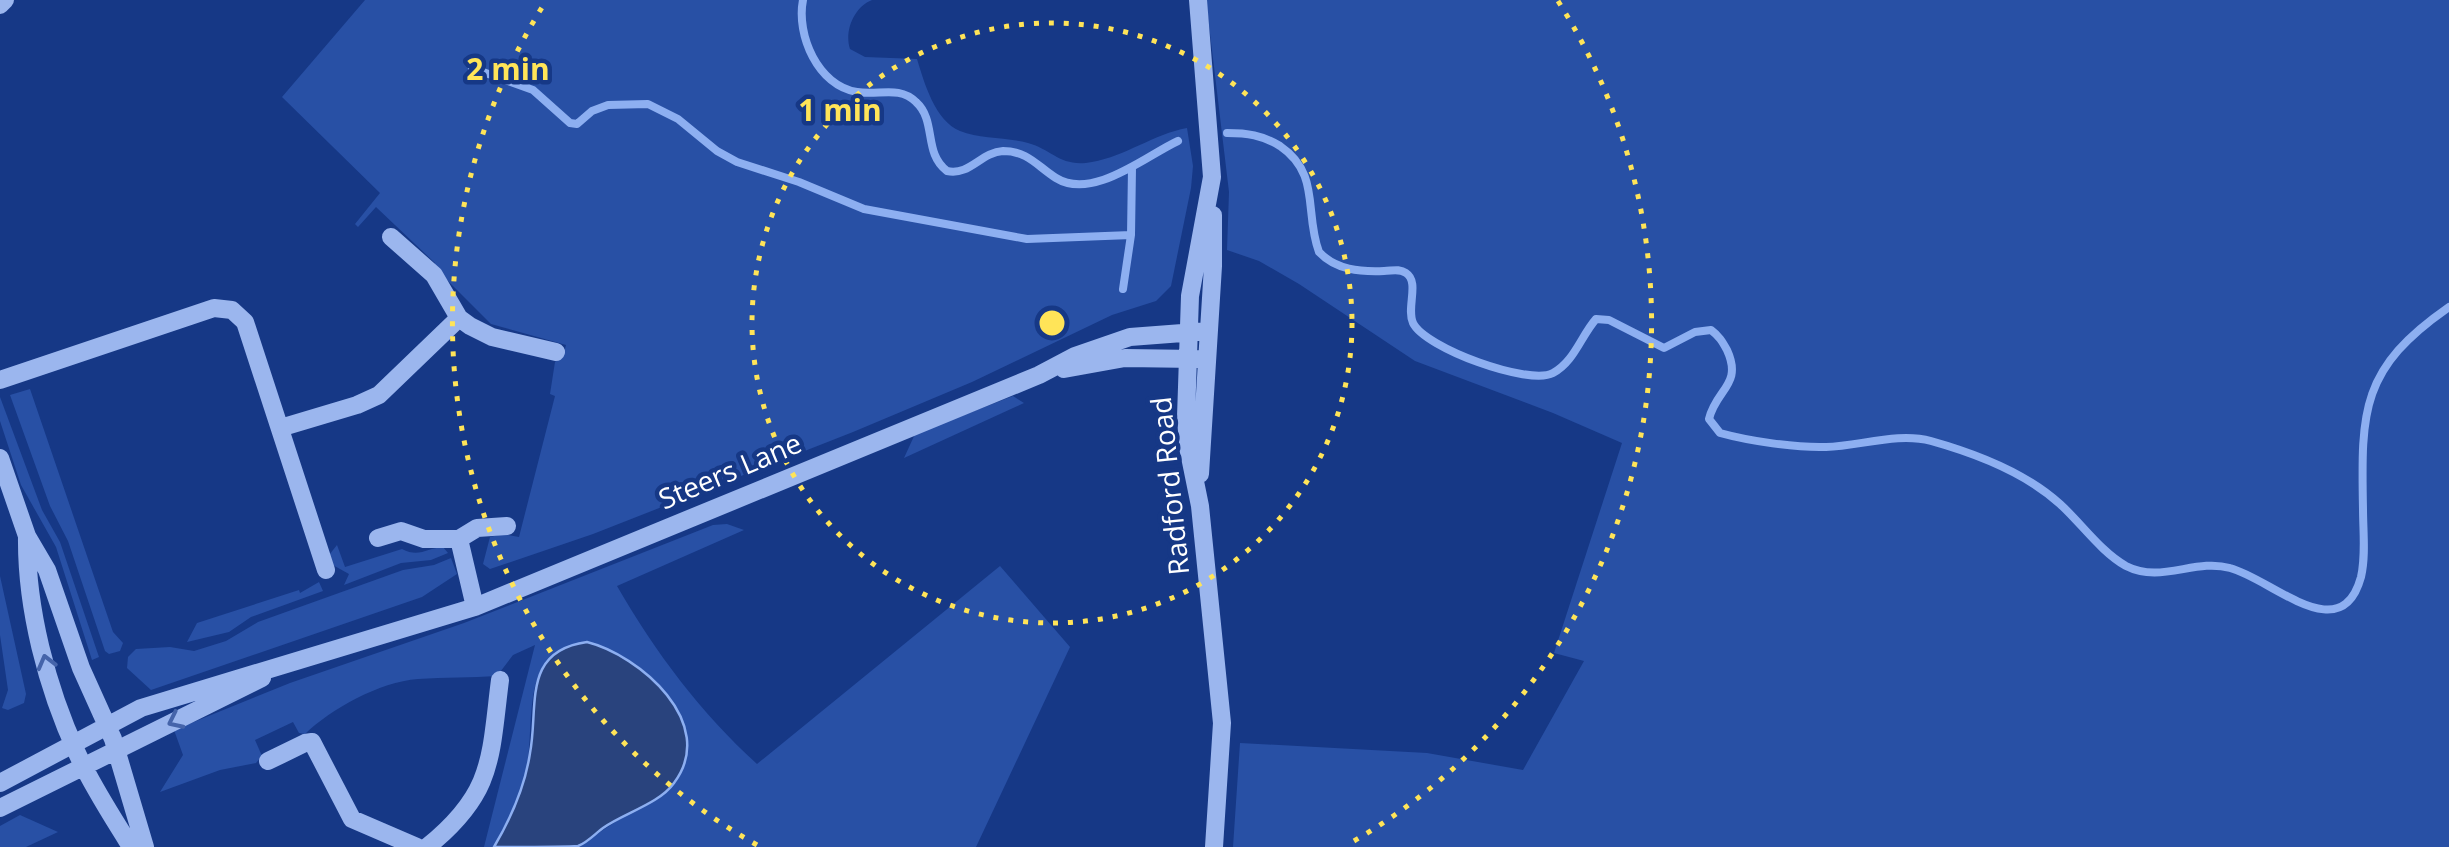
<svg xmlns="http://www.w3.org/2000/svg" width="2449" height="847" font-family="'Open Sans',sans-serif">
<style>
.green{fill:#2850a5}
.water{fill:#29437d;stroke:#8daff1;stroke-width:2.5}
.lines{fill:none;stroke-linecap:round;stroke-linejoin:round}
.stream{stroke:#8daff1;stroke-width:8}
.minor{stroke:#9bb6ee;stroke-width:18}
.oneway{stroke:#4564aa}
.ring{fill:none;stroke:#ffe458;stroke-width:5;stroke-dasharray:5 10}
.labels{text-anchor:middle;stroke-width:9;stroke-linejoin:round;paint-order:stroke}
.street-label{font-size:28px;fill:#fff;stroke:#163886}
.centre{fill:#ffe458;stroke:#163886;stroke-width:5}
.ring-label{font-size:30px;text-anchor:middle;font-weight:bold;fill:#ffe458;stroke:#163886;stroke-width:9;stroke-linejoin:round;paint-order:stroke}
</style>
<rect width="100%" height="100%" fill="#163886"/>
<!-- green -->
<path class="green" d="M365 0H872C854 7 844 31 850 49L865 57 917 59C924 82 935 121 960 131 980 139 1006 137 1028 143 1053 150 1061 168 1092 162 1126 156 1154 134 1187 128L1193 166 1191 188 1171 286 1156 301 1112 315 972 382 853 432 593 534 490 569 483 564 490 537 503 534 519 537 555 396 550 394 555 362 564 353 566 345 491 324 434 267 435 263 376 207 358 227 355 224 380 193 282 97Z
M1206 0H2449V847H1233L1240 743 1427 753 1523 770 1584 661 1554 653 1622 443 1553 413 1415 361 1299 284 1259 261 1227 250 1229 192Z
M30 389 113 632 123 643 120 651 109 654 105 651 68 541 50 506 10 395Z
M1013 396 1024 403 904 458 915 434Z
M0 397 42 510 60 542 99 657 92 660 56 547 21 485 0 421Z
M727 524 744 530 617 586C655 652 701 713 757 764L1000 566 1070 647 976 847H577L675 783C707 717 649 658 587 642 575 648 555 654 546 663 525 686 534 745 525 776 518 802 506 824 494 847H484L535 645 513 655 497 676C471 678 444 677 418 679 379 682 331 709 305 734L299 733 293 722 255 740 262 756 256 763 220 770 160 792 183 755 174 730 290 683 464 623 713 525Z
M337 545 345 567 402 549C419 558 427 548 443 547L448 553 431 560 401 563 344 585 349 574 331 564 329 555Z
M451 558 457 574 422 597 151 690 127 668 128 657 136 649 170 647 194 651 226 641 258 622 403 570 434 565Z
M0 576 26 694 24 703 8 710 2 708 8 690 0 635Z
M319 582 323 591 251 617 229 632 187 642 197 623 299 590 300 593Z
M20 815 58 832 26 847H0V826Z"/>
<!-- water -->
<path class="water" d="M587 642C639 655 719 723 674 783 659 804 624 813 603 828 596 833 587 843 578 846 565 847 511 847 494 847 511 818 525 787 530 753 539 707 521 651 587 642Z"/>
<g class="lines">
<!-- stream -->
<path class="stream" d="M803 0C796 35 818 86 857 92 878 96 899 85 916 102 937 121 923 153 947 171 970 176 981 152 1003 151 1028 151 1037 166 1056 178 1093 201 1147 155 1178 141
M472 68 533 90 570 123 577 124 592 111 608 105 648 104 678 119 717 151 737 162 799 182 864 209 1027 239 1131 235 1132 168
M1227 133C1247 133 1262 135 1280 146 1321 174 1304 212 1319 252 1336 270 1360 272 1384 271 1392 271 1399 268 1406 273 1420 282 1406 308 1413 323 1425 348 1529 386 1553 373 1574 362 1581 336 1596 319L1609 320 1664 348 1695 332 1711 330C1719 336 1722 341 1727 350 1743 385 1716 389 1709 419L1720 433C1749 441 1796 448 1826 447 1860 446 1898 432 1931 441 1974 453 2026 473 2060 504 2081 523 2101 552 2126 566 2161 584 2195 558 2230 568 2272 579 2341 650 2361 577 2366 556 2363 531 2363 509 2361 410 2361 368 2449 307
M1123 289 1131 235"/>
<!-- minor -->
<path class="minor" d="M1198 0 1212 177 1190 296 1186 417 1188 447 1200 506 1222 723 1214 847
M0 5 5 0
M391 237 434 275 459 318 470 326 492 337 556 352
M1064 369 1125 358 1197 359
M0 380 214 308 232 310 245 322 326 570
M280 428 357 405 379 395 459 318
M0 458 27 536 47 570 81 668 113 739 145 847
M1200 474 1213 266V215
M27 536C26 608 47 688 77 753 92 786 112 816 131 847
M378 538 401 531 424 539H459L477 528 507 526
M459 539 475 607
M268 761 305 743 312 742 352 819 417 847
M0 783 141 708 475 607 1039 375 1075 356 1130 337 1209 331
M0 808 262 678
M427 847C494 793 490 759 500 680"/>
</g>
<!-- one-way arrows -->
<defs><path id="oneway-chevron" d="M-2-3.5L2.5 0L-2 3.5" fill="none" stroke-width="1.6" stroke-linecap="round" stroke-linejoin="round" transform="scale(2.5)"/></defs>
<g class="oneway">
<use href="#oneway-chevron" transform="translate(46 662) rotate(-105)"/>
<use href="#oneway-chevron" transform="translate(175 721) rotate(154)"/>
</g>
<!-- distance rings -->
<g class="ring">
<circle cx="1052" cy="323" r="300"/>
<path d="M757 845A600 600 0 0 1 546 1M1558 1A600 600 0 0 1 1347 845"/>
</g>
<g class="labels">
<!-- street labels -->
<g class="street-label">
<text transform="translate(730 471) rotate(-23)" y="10">Steers Lane</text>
<text transform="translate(1170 486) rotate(-96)" y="10">Radford Road</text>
</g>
</g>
<circle cx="1052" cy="323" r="15" class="centre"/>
<g class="ring-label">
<text x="508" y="80">2 min</text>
<text x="840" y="121">1 min</text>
</g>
</svg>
